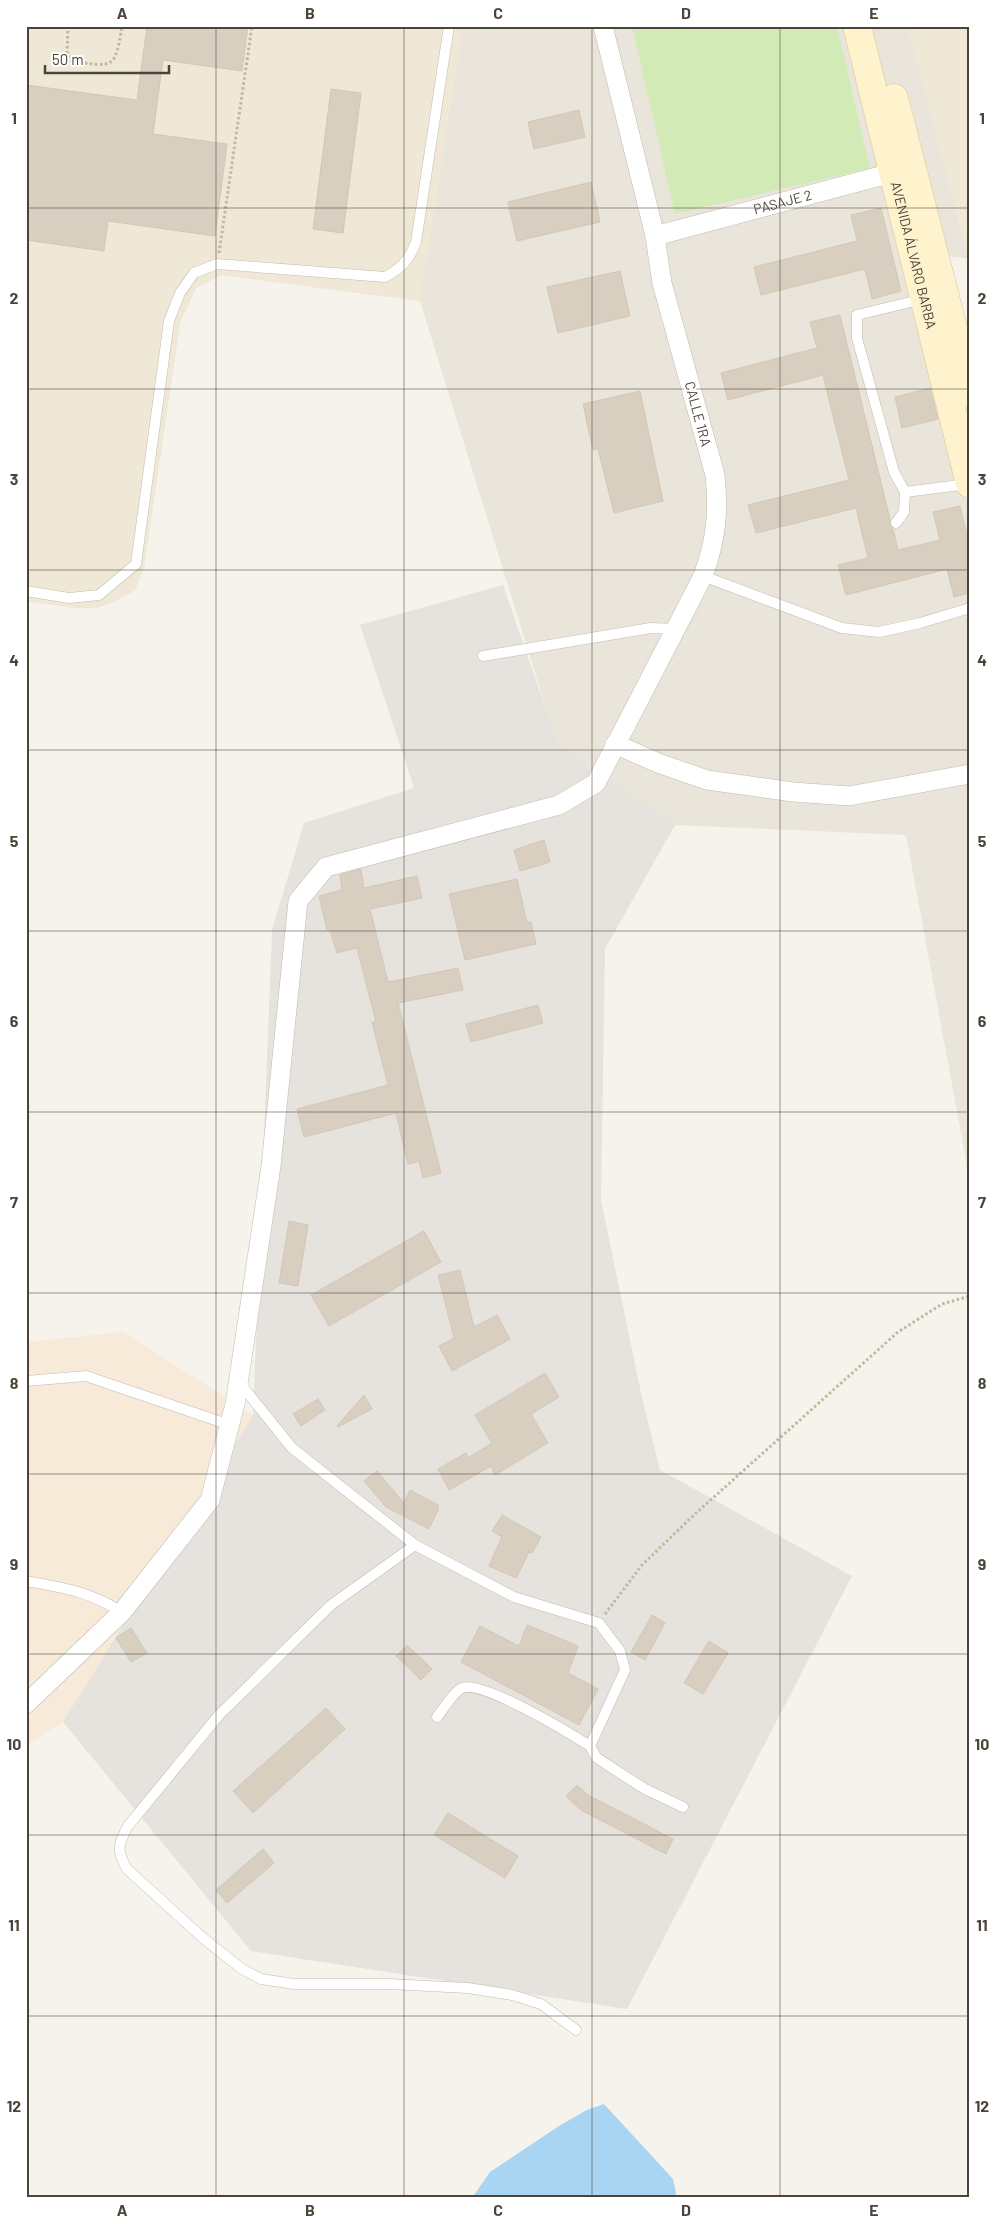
<svg xmlns="http://www.w3.org/2000/svg" width="996" height="2224" font-family="Barlow,sans-serif">
<style>
.residential{fill:#eae5da}
.commercial{fill:#f7ead8}
.industrial{fill:#e6e2dd}
.education{fill:#efe8d6}
.green{fill:#d2eab5}
.water{fill:#a9d4f2}
.building{fill:#d8cfc1;stroke:#d3c7b4}
.lines{fill:none;stroke-linecap:round;stroke-linejoin:round}
.lane-casing{stroke:#c2bbae;stroke-width:11}
.street-casing{stroke:#c2bbae;stroke-width:20}
.secondary-casing{stroke:#d6c79b;stroke-width:29}
.path{stroke:#c4b79f;stroke-width:3;stroke-dasharray:2.5 2.5;stroke-linecap:butt}
.lane{stroke:#fff;stroke-width:10}
.street{stroke:#fff;stroke-width:19}
.secondary{stroke:#fff3cd;stroke-width:28}
.grid{fill:none;stroke:#4b4439;stroke-width:1;stroke-opacity:0.55}
.labels{text-anchor:middle;stroke-width:4.5;stroke-linejoin:round;paint-order:stroke}
.street-label{font-size:14px;fill:#4b4439;stroke:#fff}
.neatline{fill:none;stroke:#4b4439;stroke-width:2}
.grid-label{font-size:16px;text-anchor:middle;font-weight:bold;fill:#4b4439}
</style>
<rect width="100%" height="100%" fill="#f6f3ec"/>
<!-- residential -->
<path class="residential" d="M26 26H970V259L941 255 970 376V1182L906 835 675 825 557 744 420 301 221 275 196 288 180 323 144 567 135 590 114 602 96 608H75L26 601Z"/>
<!-- commercial -->
<path class="commercial" d="M123 1332 253 1415 63 1722 26 1745V1342Z"/>
<!-- industrial -->
<path class="industrial" d="M503 585 558 744 675 825 605 949 601 1200 641 1393 660 1470 852 1576 627 2009 251 1951 63 1722 253 1415 272 930 304 823 414 788 360 625Z"/>
<!-- education -->
<path class="education" d="M26 26H463L420 301 221 275 196 288 180 323 144 567 135 590 114 602 96 608H75L26 601Z
M908 26H970V245L964 244Z"/>
<!-- green -->
<path class="green" d="M632 26H837L870 168 675 214Z"/>
<!-- water -->
<path class="water" d="M604 2104 673 2179 676 2193 674 2198H472L490 2172 559 2126 587 2110Z"/>
<!-- building -->
<path class="building" d="M147 26H248L242 71 163 60 153 134 227 144 215 236 108 221 104 251 26 240V85L137 100Z
M331 89 361 93 343 233 313 229Z
M579 110 585 137 534 149 528 122Z
M591 182 600 222 517 241 508 202Z
M881 208 901 291 872 299 865 269 761 295 754 267 857 241 851 215Z
M620 271 630 316 558 333 547 287Z
M840 315 890 519V525L893 529 898 550 940 540 933 512 960 506 970 547V593L954 597 947 569 846 595 838 565 868 558 856 508 756 533 748 505 849 480 823 375 728 400 721 373 817 348 810 322Z
M930 388 938 419 902 428 895 397Z
M640 391 663 501 614 513 598 449 593 450 583 404Z
M544 840 550 862 520 871 514 850Z
M361 869 364 888 417 876 422 898 370 909 388 982 458 968 463 990 398 1003 441 1173 423 1178 419 1161 408 1164 396 1113 304 1137 297 1109 388 1085 372 1022H376L357 948 337 953 330 930H327L319 896 342 890 340 875Z
M517 879 527 923 531 922 536 944 465 960 449 894Z
M538 1005 543 1023 471 1042 466 1024Z
M289 1221 308 1225 298 1286 279 1283Z
M424 1231 441 1262 329 1326 311 1295Z
M460 1270 474 1327 497 1315 510 1339 452 1371 439 1346 454 1338 438 1275Z
M545 1373 559 1397 531 1414 548 1443 495 1475 491 1466 449 1490 438 1469 466 1453 468 1458 492 1443 475 1415Z
M364 1395 372 1409 338 1427 337 1426Z
M318 1399 325 1410 301 1426 293 1414Z
M377 1471 404 1503 410 1490 438 1505V1510L429 1529 386 1507 364 1481Z
M502 1515 541 1537 532 1553 529 1552 516 1578 489 1566 502 1537 492 1531Z
M652 1615 665 1623 645 1660 631 1652Z
M527 1625 578 1646 568 1673 598 1689 579 1725 461 1662 480 1626 519 1646Z
M131 1628 147 1653 131 1662 116 1638Z
M709 1641 728 1653 703 1694 684 1683Z
M407 1645 432 1669 421 1680 396 1656Z
M326 1708 345 1729 253 1813 233 1791Z
M577 1785 588 1795 673 1839 666 1854 581 1810 566 1796Z
M448 1813 518 1856 505 1878 434 1835Z
M263 1849 274 1863 227 1903 216 1890Z"/>
<g class="lines">
<defs>
<path id="lane" d="M923 299 857 315V338L894 472 905 492 968 484
M896 523 904 512 905 492
M703 576 842 628 879 632 920 623 970 608
M26 591 69 598 99 595 136 564 169 321 180 293 194 273 217 264 385 277C401 269 410 259 416 242L449 26
M483 656 651 628 676 629
M26 1381 86 1376 230 1425
M239 1382 292 1448 415 1545 514 1597 599 1623 620 1651 625 1670 590 1746 596 1757 606 1764 645 1789 683 1807
M415 1545 331 1605 219 1715 128 1826C118 1845 116 1850 127 1869L203 1938 242 1969 261 1979 294 1984H389L468 1988 512 1995 541 2004 576 2030
M26 1581C64 1588 88 1591 122 1612
M437 1717C444 1709 453 1692 462 1688 481 1679 571 1734 590 1746"/>
<g id="street">
<path id="s1" d="M655 236 903 170"/>
<path d="M615 744 658 763 707 780 793 792 849 796 970 774"/>
<path d="M26 1704 122 1612 210 1500 235 1404 271 1166 298 901 326 867 559 805 596 783 703 576C716 540 719 513 715 475L662 283 655 236 603 26"/>
</g>
<g id="secondary">
<path id="s2" d="M857 26 970 484"/>
<path d="M894 98 970 394"/>
</g>
</defs>
<!-- lane casing -->
<use href="#lane" class="lane-casing"/>
<!-- street casing -->
<use href="#street" class="street-casing"/>
<!-- secondary casing -->
<use href="#secondary" class="secondary-casing"/>
<!-- path -->
<path class="path" d="M68 26 67 54 71 61C114 67 115 70 122 26
M219 253 252 26
M605 1614 642 1565 695 1514 898 1332 942 1304 970 1296"/>
<!-- lane -->
<use href="#lane" class="lane"/>
<!-- street -->
<use href="#street" class="street"/>
<!-- secondary -->
<use href="#secondary" class="secondary"/>
</g>
<!-- grid -->
<path class="grid" d="M216 26V2198M404 26V2198M592 26V2198M780 26V2198M26 208H970M26 389H970M26 570H970M26 750H970M26 931H970M26 1112H970M26 1293H970M26 1474H970M26 1654H970M26 1835H970M26 2016H970"/>
<g class="labels">
<!-- street labels -->
<g class="street-label">
<text dy="5" stroke="none"><textPath href="#s1" startOffset="132">PASAJE 2</textPath></text>
<text dy="5" stroke="none"><textPath href="#s2" startOffset="236">AVENIDA ÁLVARO BARBA</textPath></text>
<text transform="translate(698 414) rotate(75)" y="5">CALLE 1RA</text>
</g>
</g>
<!-- border -->
<rect width="996" height="2224" fill="none" stroke="#ffffff" stroke-width="55"/>
<!-- scale -->
<path d="M45 65v8h124v-8" fill="none" stroke="#4b4439" stroke-width="2.5"/>
<text x="52" y="65" font-size="15" fill="#4b4439" stroke="#ffffff" stroke-width="4" paint-order="stroke">50 m</text>
<rect x="28" y="28" width="940" height="2168" class="neatline"/>
<g class="grid-label">
<text x="122" y="19">A</text>
<text x="310" y="19">B</text>
<text x="498" y="19">C</text>
<text x="686" y="19">D</text>
<text x="874" y="19">E</text>
<text x="14" y="124">1</text>
<text x="982" y="124">1</text>
<text x="14" y="304">2</text>
<text x="982" y="304">2</text>
<text x="14" y="485">3</text>
<text x="982" y="485">3</text>
<text x="14" y="666">4</text>
<text x="982" y="666">4</text>
<text x="14" y="847">5</text>
<text x="982" y="847">5</text>
<text x="14" y="1027">6</text>
<text x="982" y="1027">6</text>
<text x="14" y="1208">7</text>
<text x="982" y="1208">7</text>
<text x="14" y="1389">8</text>
<text x="982" y="1389">8</text>
<text x="14" y="1570">9</text>
<text x="982" y="1570">9</text>
<text x="14" y="1750">10</text>
<text x="982" y="1750">10</text>
<text x="14" y="1931">11</text>
<text x="982" y="1931">11</text>
<text x="14" y="2112">12</text>
<text x="982" y="2112">12</text>
<text x="122" y="2216">A</text>
<text x="310" y="2216">B</text>
<text x="498" y="2216">C</text>
<text x="686" y="2216">D</text>
<text x="874" y="2216">E</text>
</g>
</svg>
